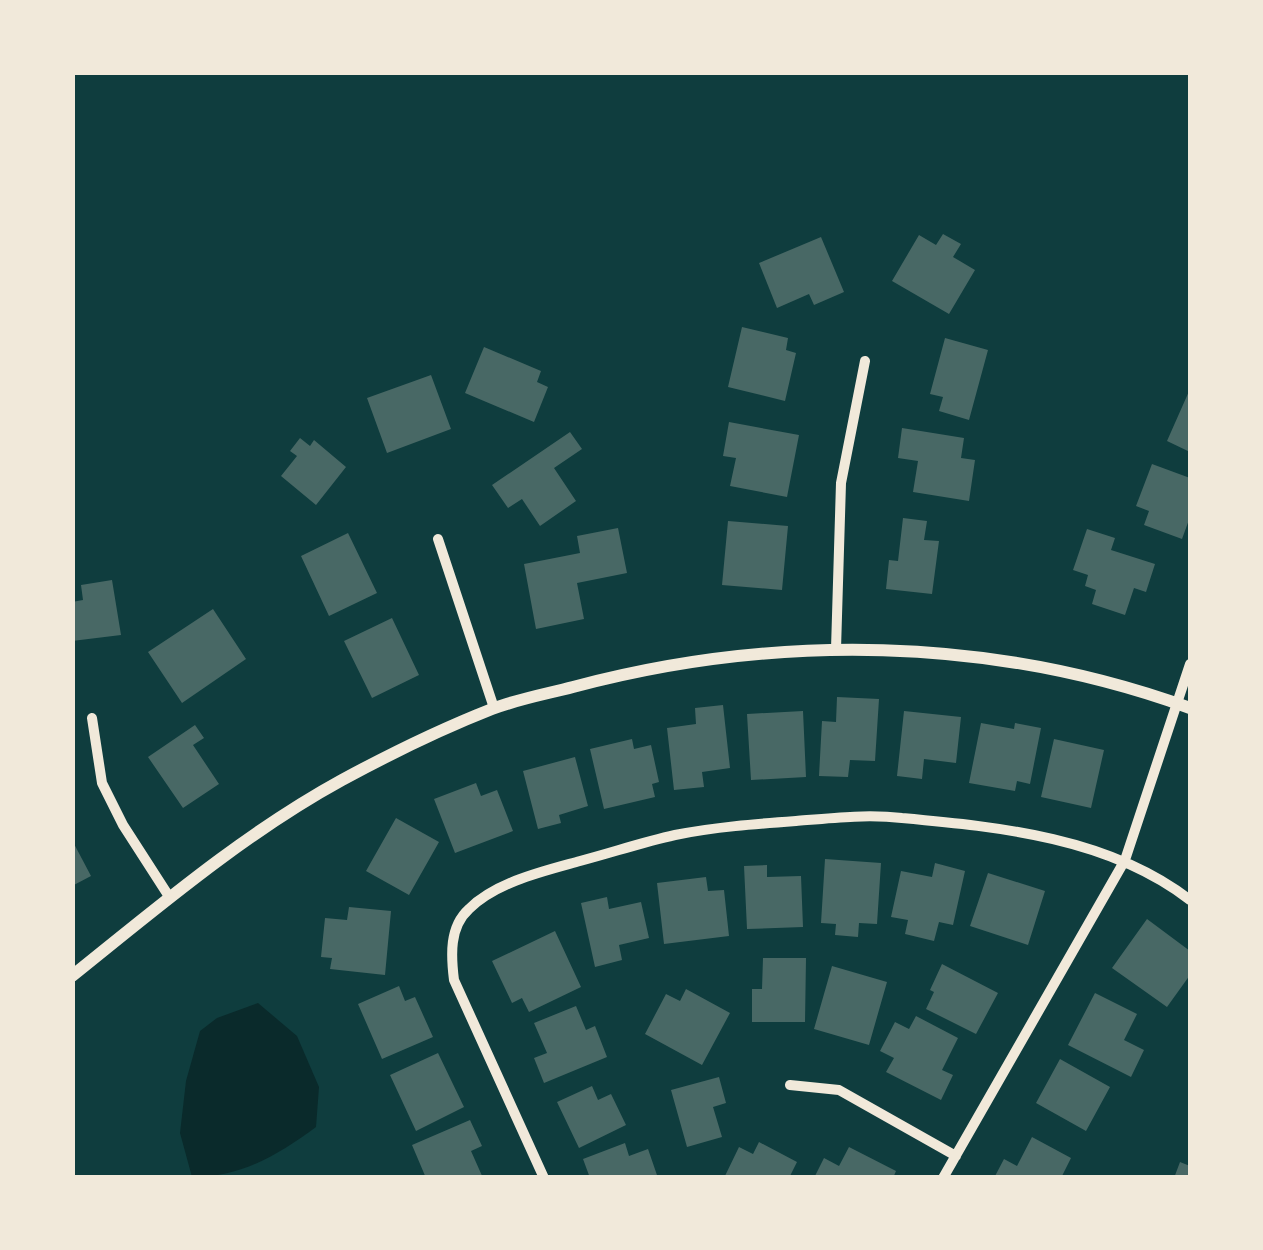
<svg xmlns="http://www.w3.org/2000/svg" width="1263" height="1250" font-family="Inter,sans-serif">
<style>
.water{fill:#0a2a2b}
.building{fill:#486865}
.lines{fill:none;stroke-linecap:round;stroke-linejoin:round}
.minor{stroke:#f1e9da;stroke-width:10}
.tertiary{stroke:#f1e9da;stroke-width:12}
</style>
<rect width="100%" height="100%" fill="#0f3d3e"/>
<!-- water -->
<path class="water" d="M258 1003 297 1036 319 1087 316 1127C279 1154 241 1178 192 1177L180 1133 186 1081 200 1031 217 1018Z"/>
<!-- building -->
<path class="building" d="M943 234 961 244 953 257 975 270 949 314 892 281 919 235 936 245Z
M821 237 844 292 814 305 809 294 777 308 759 263Z
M742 327 788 338 786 350 796 353 785 401 728 387Z
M945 338 988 350 969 420 939 411 943 397 930 394Z
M484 347 541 371 537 382 548 387 534 422 465 393Z
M431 375 451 429 387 453 367 398Z
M1190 389V452L1167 441Z
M729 422 799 435 787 497 730 486 736 458 723 456Z
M902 428 964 438 961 458 975 460 969 501 913 492 918 461 898 458Z
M570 432 582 449 554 468 576 501 540 526 522 499 508 508 492 485Z
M300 438 310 446 314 440 346 467 316 505 281 476 297 456 290 451Z
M1152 464 1190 478V517L1182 539 1144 525 1149 511 1136 506Z
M903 518 927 521 924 540 939 541 932 594 886 589 889 560 898 561Z
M728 521 788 526 782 590 722 585Z
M618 528 627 573 577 583 584 619 536 629 524 564 580 553 577 536Z
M1087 529 1115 538 1111 550 1155 564 1146 592 1134 588 1125 615 1092 604 1096 590 1085 586 1088 575 1073 570Z
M348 533 377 593 329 616 301 556Z
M112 580 121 635 72 641V602L83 600 81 585Z
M213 609 246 659 182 703 148 652Z
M392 618 419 675 372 698 344 641Z
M837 697 879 699 875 761 850 760 848 777 819 776 822 721 836 722Z
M723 705 730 768 702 772 704 787 674 790 667 728 696 724 695 708Z
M803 711 806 777 751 780 747 714Z
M904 711 961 717 956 763 924 759 922 779 897 776Z
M981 723 1014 729 1015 723 1041 728 1030 784 1017 781 1015 791 969 783Z
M195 725 204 738 193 745 219 784 183 808 148 757Z
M632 739 634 749 651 745 659 782 652 784 655 797 604 809 590 749Z
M1054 739 1104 750 1091 808 1041 797Z
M575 757 588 806 559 815 561 823 538 829 523 771Z
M476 783 481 796 497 790 513 831 455 853 434 799Z
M396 818 439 842 409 895 366 871Z
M72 840 91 876 72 886Z
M825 859 881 863 877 924 859 923 858 937 835 935 836 924 821 923Z
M935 863 965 871 953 925 939 922 934 941 905 934 908 920 891 917 901 871 932 877Z
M767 865V877L801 876 803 927 747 929 744 866Z
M988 873 1045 891 1028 945 970 926Z
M706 877 708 891 724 890 729 936 664 944 657 883Z
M607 897 609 909 641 902 649 938 619 945 622 960 595 967 581 903Z
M349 907 391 911 385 975 330 969 332 958 321 957 325 918 347 920Z
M1147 919 1190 951V975L1167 1007 1112 968Z
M555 931 581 987 529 1012 522 998 512 1003 492 961Z
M763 958H806L805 1022H752V989H762Z
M942 964 998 993 976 1034 926 1009 934 992 930 990Z
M832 966 887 982 869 1045 814 1029Z
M399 986 405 1001 415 997 433 1037 382 1059 358 1004Z
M686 989 730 1013 702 1065 645 1034 666 994 680 1001Z
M1095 993 1137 1014 1124 1040 1144 1050 1131 1077 1068 1045Z
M576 1006 586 1030 595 1026 607 1057 544 1083 534 1058 547 1053 534 1023Z
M916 1016 958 1038 942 1070 953 1075 941 1100 886 1072 894 1058 880 1051 895 1022 909 1029Z
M438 1053 464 1107 416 1131 390 1075Z
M1060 1059 1110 1087 1086 1131 1036 1103Z
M719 1077 726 1103 713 1107 722 1137 687 1147 671 1090Z
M592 1086 598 1100 611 1094 626 1125 579 1148 557 1102Z
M470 1120 482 1146 471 1151 483 1178H426L412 1145Z
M1032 1137 1071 1158 1061 1178H994L1004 1159 1017 1166Z
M759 1142 797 1162 789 1178H724L739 1147 753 1154Z
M625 1143 629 1156 648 1149 658 1178H590L583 1159Z
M849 1147 896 1171 893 1178H814L824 1158 839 1166Z
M1180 1162 1190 1166V1178H1174Z"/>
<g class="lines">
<!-- minor -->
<path class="minor" d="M438 539 494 708
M836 649 841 483 865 361
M92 718 102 783 123 825 170 898
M790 1085 839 1090 956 1156
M544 1178 454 980C451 956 449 927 469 909 496 882 544 871 580 861 611 853 643 842 675 835 715 827 755 824 796 821 831 818 867 814 902 818 1001 827 1110 838 1190 900
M943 1178 1125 860 1190 664"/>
<!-- tertiary -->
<path class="tertiary" d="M72 976C158 907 245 833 342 780 390 754 441 729 492 709 518 699 546 694 573 687 775 633 992 636 1190 708"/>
</g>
<!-- border -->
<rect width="1263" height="1250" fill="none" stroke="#f1e9da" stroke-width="150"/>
</svg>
